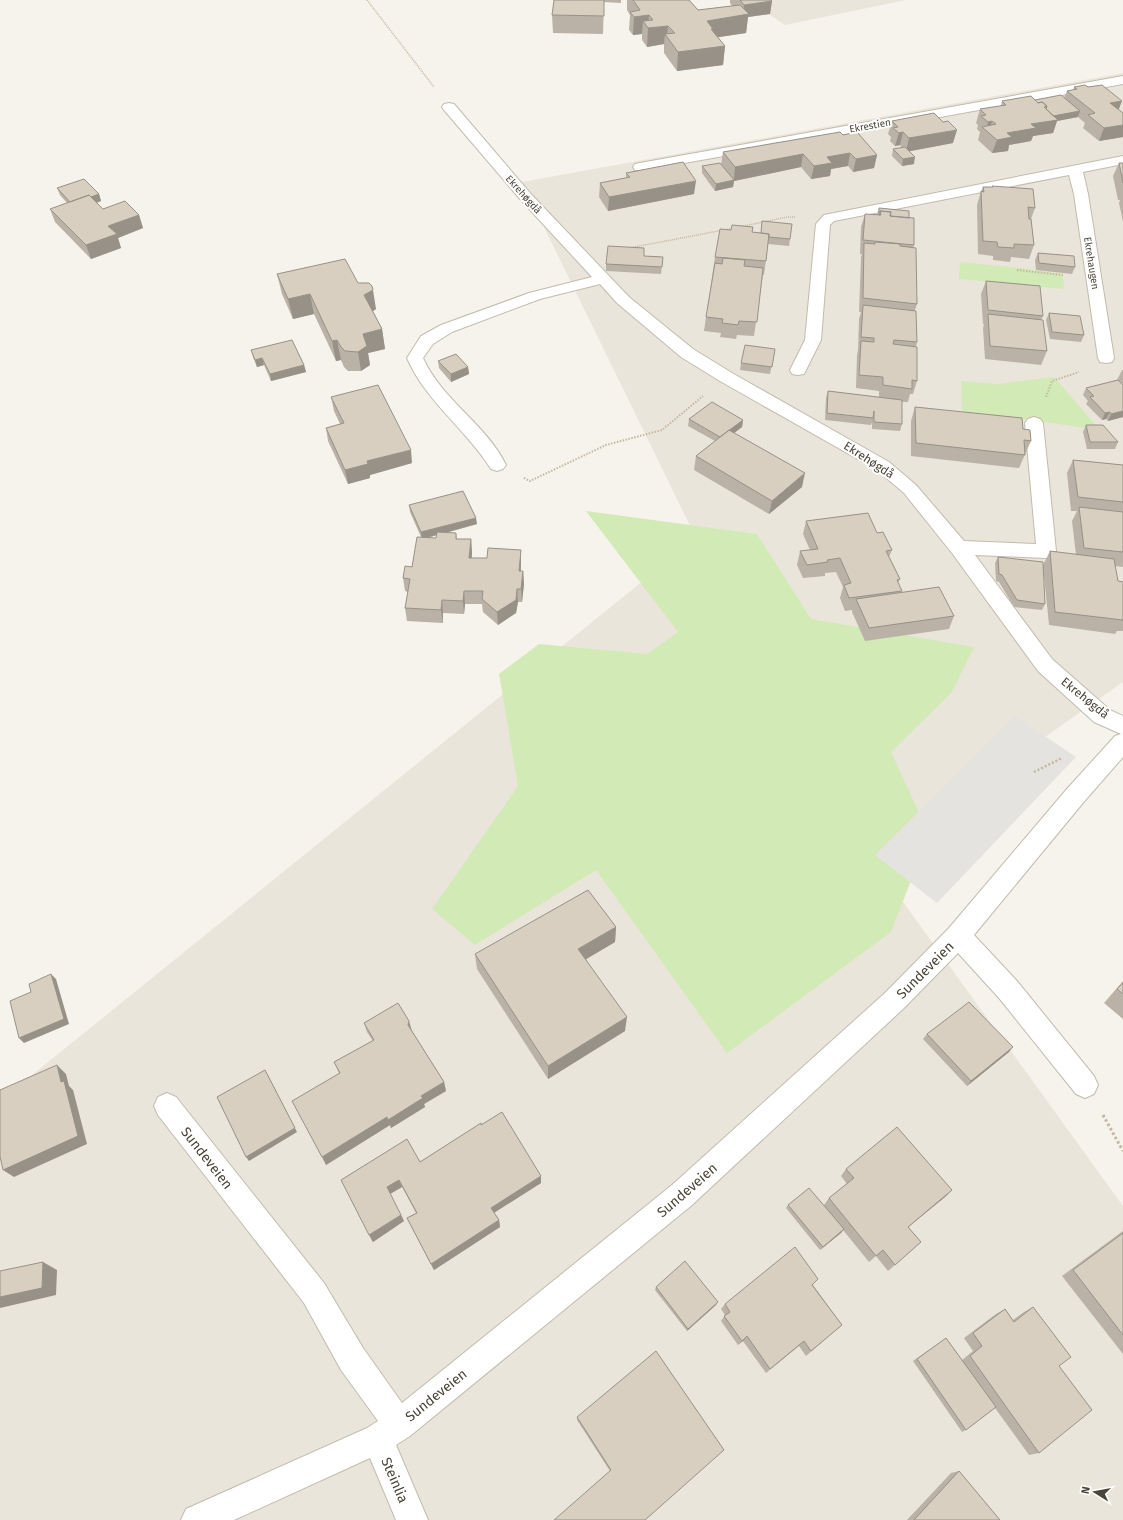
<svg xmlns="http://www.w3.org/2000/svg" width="1123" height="1520" font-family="'Fira Sans',sans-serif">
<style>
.residential{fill:#eae5da}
.green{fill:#d2eab5}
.parking{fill:#e5e3e0}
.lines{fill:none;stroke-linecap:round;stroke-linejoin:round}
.minor-casing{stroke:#c2bbae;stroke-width:2}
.path-far3{stroke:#c4b79f;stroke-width:1.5;stroke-dasharray:1 1;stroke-linecap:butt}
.path-far2{stroke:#c4b79f;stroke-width:2;stroke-dasharray:1.5 1.5;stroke-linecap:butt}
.path-far1{stroke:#c4b79f;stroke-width:2.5;stroke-dasharray:2 2;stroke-linecap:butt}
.path{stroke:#c4b79f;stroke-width:3;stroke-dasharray:2.5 2.5;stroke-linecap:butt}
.minor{fill:#fff;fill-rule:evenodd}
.wall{fill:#bab2a6;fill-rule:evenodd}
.shaded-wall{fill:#979187}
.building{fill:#d8cfc1;stroke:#979187}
.labels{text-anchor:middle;stroke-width:4;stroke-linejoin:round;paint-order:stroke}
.far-street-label{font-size:10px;fill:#4b4439;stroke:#fff}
.street-label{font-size:12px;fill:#4b4439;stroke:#fff}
.near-street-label{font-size:14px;fill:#4b4439;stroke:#fff}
</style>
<rect width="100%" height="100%" fill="#f6f3ec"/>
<!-- residential -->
<path class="residential" d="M748 0H906L785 25Z
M1123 73V682L872 859 1123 1206V1520H0V1101L696 538 522 182Z"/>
<!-- green -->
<path class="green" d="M960 262 1020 268 1063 274 1064 289 959 279Z
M1054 377 1100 430 1024 419 962 413 961 381 998 384Z
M586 511 757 534 811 619 974 647 952 692 891 752 929 834 891 932 727 1053 596 870 475 945 432 909 518 786 499 674 539 644 647 654 678 632Z"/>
<!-- parking -->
<path class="parking" d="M1015 716 1076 757 937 903 875 855Z"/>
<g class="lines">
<defs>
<path id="minor" d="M1123 76V84L640 171 635 170 633 167 635 164 640 163Z
M449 103 454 104 530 193 629 297 693 349 732 373 889 462 916 485 964 541 1036 544 1025 423 1028 419 1034 417 1040 419 1043 423 1056 551 1053 556 1046 558 975 555 1052 659 1110 710 1123 716V757L1082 804 974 935 1017 981 1094 1076 1098 1085 1094 1094 1085 1098 1076 1094 999 998 958 953 904 1008 692 1205 410 1436 396 1445 428 1520H396L370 1458 234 1520H181L186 1509 367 1428 378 1421 341 1370 304 1303 158 1115 154 1106 158 1097 167 1093 176 1097 324 1283 363 1348 402 1403 672 1185 886 992 949 928 1066 790 1115 736 1121 734 1094 722 1038 671 952 553 904 493 877 470 720 381 681 357 617 303 600 284 540 299 452 332 433 344 423 358C442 400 486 424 506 465L503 469 497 471 491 469C466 429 426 402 407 358L421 336 441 325 529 293 592 277 520 199 444 110 442 107 444 104Z
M1123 156V164L1083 172 1088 194 1114 358 1112 362 1106 363 1100 362 1098 358 1074 194 1069 175 834 221 830 225 821 340 804 374 798 375 792 374 790 370 805 340 816 224 824 215Z"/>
</defs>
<!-- minor casing -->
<use href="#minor" class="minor-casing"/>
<!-- path-far3 -->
<path class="path-far3" d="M367 0 434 87
M739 227 787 217H795
M629 248 734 228"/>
<!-- path-far2 -->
<path class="path-far2" d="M1017 270 1063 275
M1046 397 1052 381 1079 372
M524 478 530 481 606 445 662 430 703 396"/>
<!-- path-far1 -->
<path class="path-far1" d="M1034 772 1062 758"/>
<!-- path -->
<path class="path" d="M1103 1115 1123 1151"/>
<!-- minor -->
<use href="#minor" class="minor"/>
</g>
<!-- wall -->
<path class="wall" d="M554 0H621V3L604 2 603 34 553 33 552 15Z
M627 0H689L698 10 732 6 730 3V0H771L772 1 770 14 748 17 746 33 718 37 725 46 723 65 677 71 664 53V44L647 47 642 40V34L633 35 629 30 630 15 627 10Z
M1074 87 1118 109 1123 113V137L1099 141 1083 128 1085 123 1078 117 1057 121 1053 133 1033 136 1031 141 1009 145 1008 151 992 153 978 140 980 132 977 129 978 125 976 123 980 109 1001 106 1002 101 1035 100 1064 98 1067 91 1073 90Z
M892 121 953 143 909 151 914 164 902 166 892 156 893 149 902 148 900 145 895 146 890 141 891 137 888 134Z
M843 135 877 155 874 168 853 172 848 166 831 169 830 176 811 179 801 167 734 181 733 187 715 191 702 173V166L721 165 723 152Z
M1119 163H1123V222L1119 203 1120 200H1118L1113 176Z
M626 173 694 194 608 211 599 197 600 183 626 178Z
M992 186 1035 208 1031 219 1034 245 1029 259 1011 257 1010 262 993 260V256L978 254 977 205 981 191V192L983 187H992Z
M57 188 99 194 101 201 97 203 103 209 139 215 143 228 118 238 121 248 91 259 55 222 50 209 67 203 60 195Z
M879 208 909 218 914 245 913 248 917 304 915 310 917 342 916 347 917 381 913 394H910L908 402H902V424L900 431 872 429V422L871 425 825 420 826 398 828 391 879 397V391L856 388 857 355 858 350 859 319 861 312H859L861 257 862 254H860L861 227 865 214 877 215Z
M762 221 790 239 789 246 768 244 764 275H763L754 336 737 335 736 339 720 337 721 333 704 331 715 257 752 232 761 233Z
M1038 253 1075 267 1072 274 1036 270 1035 260Z
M644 256 663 257 661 274 606 271V264Z
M277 274 358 283 376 309 373 311 382 329 385 349 368 353 370 365 361 371H348L344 367 341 360 336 361 314 314 293 319 282 294Z
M986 281 1043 316 1041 320 1047 351 1041 365 985 359 983 328 984 324H983L981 294Z
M1049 313 1084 335 1081 342 1050 339 1046 320Z
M775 349 770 374 740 370 741 363Z
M251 350 304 365 306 372 271 381 264 365 257 367 253 357Z
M438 361 468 367 469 374 451 382 439 368Z
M1122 370H1123V417L1108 421 1106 419 1102 420 1086 404 1088 401 1083 395 1086 388 1117 380Z
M331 397 412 463 370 475V478L348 484 328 441 326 428 340 424 334 411Z
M915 407 1023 429 1031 441 1019 468 911 456V421Z
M689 419 743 420 742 427 734 433 802 487 769 514 694 470 696 456 715 441 688 426Z
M1086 425 1118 442 1115 449H1087L1083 432Z
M1073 460 1123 465V567L1115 566 1118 581 1123 582V631H1117L1115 634 1049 625 1043 565 1050 551 1076 555 1072 521 1077 511H1071L1067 473Z
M409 505 477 524 446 533H456L457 539H471L472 553V558H487L521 550V571H523L524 584 522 602H518L516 613 498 625 483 612 482 604H465L464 614 443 613V623L407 621 405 608 408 592 405 591 403 578 412 567 421 537 410 512ZM437 535 436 538H428Z
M806 521 877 533 892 550 889 557 900 579 898 583 902 591 901 592 954 616 949 629 865 641 852 612V610L845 611 840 598 843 587 836 572 825 573V576L803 578 797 565 800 551 810 550 803 534Z
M998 557 1045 604 1042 610 1014 607 999 582 996 581 995 563Z
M616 927 615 942 586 959 625 1031 548 1079 477 969 475 954Z
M1123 981V1019L1104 1003Z
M364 1023 411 1030 444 1082 446 1091 424 1104 425 1107 391 1128 390 1125 326 1165 339 1073 334 1062 373 1041 367 1032Z
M927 1034 1009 1052 967 1086 923 1039Z
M481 1125 541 1183 494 1213 499 1220 500 1227 434 1270 407 1218 416 1213 402 1187 390 1194 404 1221 373 1242 341 1180 420 1162Z
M846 1169 945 1197 908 1227 921 1242 888 1271 876 1256 869 1262 843 1230 841 1233 820 1250 786 1208 788 1205H824L829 1198 847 1184 841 1176Z
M1123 1231V1354L1062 1276Z
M813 1285 842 1325 806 1356 799 1346 766 1373 743 1341 738 1345 721 1321 725 1315 721 1309 725 1304Z
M656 1287 716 1305 687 1331 655 1290Z
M1033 1307 1059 1366 1039 1453 1029 1455 995 1408 966 1430 962 1432 913 1361 946 1338 962 1360 973 1351 964 1338 996 1314 1005 1309 1013 1320 1024 1312Z
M577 1417 645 1520 610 1471 577 1420Z
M959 1471 1000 1520H907L951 1473Z"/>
<!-- shaded-wall -->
<path class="shaded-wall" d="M772 1 770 14 748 17 746 33 713 38 707 21 743 15 744 5Z
M649 15 648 28 643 21 642 34 633 35 634 17Z
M668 26 667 38 665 34 664 44 647 47 648 28Z
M725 46 723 65 677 71 678 52Z
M1122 101 1117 114 1110 103Z
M1080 111 1078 117 1057 121 1053 133 1033 136 1031 141 1009 145 1008 151 992 153 997 140 1007 133 1051 116Z
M992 121 989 133 986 130 988 122Z
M1123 125V137L1099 141 1104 128Z
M957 130 953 143 906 152 909 138Z
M903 132 900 145 895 146 899 133Z
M850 153 848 166 831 169 830 176 811 179 814 166 827 157Z
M803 154 801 167 734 181 733 187 715 191 716 184 734 180 735 167Z
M877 155 874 168 853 172 856 159Z
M915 157 914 164 902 166 903 159Z
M696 181 694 194 608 211 609 197Z
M99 194 101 201 74 210 71 203Z
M139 215 143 228 118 238 121 248 91 259 86 245 108 226Z
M373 290 376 309 367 315 364 295Z
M310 294 314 314 293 319 288 299Z
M382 329 385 349 368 353 370 365 361 371 358 352 363 334Z
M337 340 341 360 336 361 332 341Z
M262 358 264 365 257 367 255 360Z
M304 365 306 372 271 381 270 374Z
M468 367 469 374 451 382V374Z
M1123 411V417L1108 421 1111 414Z
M1110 412 1106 419 1102 420 1105 413Z
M743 420 742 427 720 444 721 437Z
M411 450 412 463 370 475V478L348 484 345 470 367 461Z
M805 473 802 487 769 514 772 501Z
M476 518 477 524 422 539 421 532Z
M471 539 472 553 470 571 469 558Z
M521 550V563L520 584 519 571Z
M523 571 524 584 522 602 521 589Z
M517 589 518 602 516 613 498 625 497 612Z
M464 591 465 604 464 614 463 601Z
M442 600 443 613V623L441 610Z
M616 927 615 942 578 964V949Z
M51 974 56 979 69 1024 24 1043 19 1038Z
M627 1017 625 1031 548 1079V1066Z
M409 1021 412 1031 408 1025Z
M1013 1047 1009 1052 967 1086 971 1081Z
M57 1065 66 1074 69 1086 73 1090 87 1144 14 1177 3 1170 61 1082Z
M265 1070 297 1132 249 1161 246 1157Z
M444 1082 446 1091 424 1104 425 1107 391 1128 390 1125 326 1165 322 1157 421 1096Z
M541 1176V1183L492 1214 491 1208Z
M399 1180 402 1187 390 1194 387 1187Z
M952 1190 945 1197 901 1233 908 1227Z
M401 1215 404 1221 373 1242 369 1235Z
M499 1220 500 1227 434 1270 431 1264Z
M844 1229 841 1233 820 1250 823 1247Z
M43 1262 57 1270 56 1295 0 1308V1297Z
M718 1302 716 1305 687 1331 688 1329Z
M747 1336 743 1341 738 1345Z"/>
<!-- building -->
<path class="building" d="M554 0H604V16L552 15Z
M633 0H689L698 10 740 5 749 14 707 21 713 29H711L725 46 678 52 665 34 675 33 668 26 648 28 643 21 653 20 649 15 634 17 630 12 640 10Z
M740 0H771L772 1 744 5Z
M1085 85 1088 87 1102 85 1122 101 1110 103 1123 113V125L1104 128 1088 115 1095 113 1067 91 1077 89 1074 87Z
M1061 95 1080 111 1053 116 1046 109 1047 106 1042 102 1038 103 1035 100Z
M1031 96 1038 103 1042 102 1047 106 1044 107 1058 120 1031 124 1036 128 1007 133 1012 137 997 140 982 127 996 124 992 121 988 122 981 116 986 115 980 109 1006 105 1002 101Z
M934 113 943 122 948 121 957 130 909 138 903 132 899 133 893 128 898 127 892 121Z
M840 132 843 135 857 132 877 155 856 159 850 153 827 157 832 163 814 166 803 154 735 167 723 152Z
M905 147 915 157 903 159 893 149Z
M683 162 696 181 609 197 600 183 630 177 626 173Z
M720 163 734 180 716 184 702 166Z
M1119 163H1123V183Z
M84 179 99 194 91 197 89 195 70 202 57 188Z
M992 186 1033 189 1035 208 1028 207 1029 219H1031L1034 245 1014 244V248L998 247 997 242 983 241 981 191 984 192 983 187H993Z
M89 195 103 209 125 201 139 215 108 226 117 234 86 245 50 209Z
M879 208 909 211V218L890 216 891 212 880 211V215H879Z
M880 211 891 212 890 216 914 218V245L863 240 865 214 881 215Z
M762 221 792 224 790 239 769 237V234L761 233Z
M732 225 753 227 752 232 769 234 766 261 715 257 720 229 731 230Z
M875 242 900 244V246L916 248 917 304 863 298 864 243 875 244Z
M608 246 644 248V256L663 257 662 267 606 264Z
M1038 253 1074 256 1075 267 1039 263Z
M723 258 745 260 744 266 763 268 757 322 739 321 738 325 722 323 723 319 706 317 715 263 722 264Z
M345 259 358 283H369L372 286 373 290 364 295 382 329 363 334 367 346 358 352 345 351 341 347 337 340 332 341 310 294 288 299 277 274Z
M986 281 1040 286 1043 316 988 310Z
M863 305 916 311 917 342 894 340 893 344 917 347V381L912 380V389L883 385V377L859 375 861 341 874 342V338L861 337Z
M1049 313 1080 316 1084 335 1052 332Z
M988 314 1043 320 1047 351 990 346Z
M292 340 304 365 270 374 262 358 255 360 251 350Z
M745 345 775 349 772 367 741 363Z
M456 354 468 367 451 374 438 361Z
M1118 380 1123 385V411L1111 414 1110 412 1105 413 1090 397 1094 396 1086 388Z
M378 385 411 450 367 461 368 464 345 470 326 428 344 423 331 397Z
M828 391 902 400V424L874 422V411L873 418 827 413Z
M712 402 743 420 720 437 689 419Z
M915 407 1022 418 1023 429 1030 430 1031 441 1024 440 1025 455 916 443Z
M1086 425H1103L1118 442H1090Z
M729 430 805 473 772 501 696 456Z
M1073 460 1123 465V502L1078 497Z
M463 491 476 518 421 532 409 505Z
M1079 507 1123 512V552L1084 548Z
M868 513 877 533 883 532 892 550 886 551 900 579 897 580 902 591 849 598 844 585 851 583 840 558 827 560 828 562 807 565 800 551 818 549 806 521Z
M437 532 456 533V539H471L469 558H487L488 548 521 550 519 571H523L521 589H517L516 600 497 612 482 599 483 591H464L463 601 442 600 441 610 405 608 410 579 403 578 405 566 412 567 417 537 436 538Z
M1050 551 1114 559 1118 581 1123 582V620L1055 612Z
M998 557 1043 562 1045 604 1017 600 1002 575 999 574Z
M939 587 954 616 869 628 856 599Z
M588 890 616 927 578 949 627 1017 548 1066 475 954Z
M51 974 64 1019 19 1038 10 1001 31 992 29 984Z
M1123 983V994L1117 989Z
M969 1002 1013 1047 971 1081 927 1034Z
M398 1003 409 1021 408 1025 444 1082 421 1096 423 1098 388 1120 387 1117 322 1157 292 1101 340 1073 334 1062 374 1040 364 1023Z
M57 1065 61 1082 64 1081 78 1136 3 1170 0 1156V1090Z
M265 1070 295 1128 246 1157 217 1097Z
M502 1112 541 1176 491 1208 499 1220 431 1264 407 1218 417 1213 399 1180 387 1187 401 1215 369 1235 341 1180 407 1139 420 1162 481 1123V1125Z
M897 1127 952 1190 908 1227 921 1242 895 1265 883 1250 876 1256 829 1198 854 1178 846 1169Z
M809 1188 844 1229 823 1247 788 1205Z
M1123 1233V1335L1073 1270Z
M795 1247 818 1279 812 1285 842 1325 811 1351 804 1341 770 1369 747 1336 742 1341 724 1316 730 1312 725 1304Z
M685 1261 718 1302 688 1329 656 1287Z
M43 1262 42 1288 0 1297V1271Z
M1033 1307 1071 1357 1059 1366 1092 1410 1039 1453 970 1356 982 1346 973 1333 1005 1309 1014 1322Z
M946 1338 996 1407 966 1430 917 1359Z
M656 1351 724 1450 645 1520H554L611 1470 577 1417Z
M959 1471 1000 1520H914Z"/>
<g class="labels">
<!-- far-street labels -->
<g class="far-street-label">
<text transform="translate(870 125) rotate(-10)" y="4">Ekrestien</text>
<text transform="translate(524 194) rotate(48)" y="4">Ekrehøgdå</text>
<text transform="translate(1092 263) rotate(81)" y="4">Ekrehaugen</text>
</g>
<!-- street labels -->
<g class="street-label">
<text transform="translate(869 460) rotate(33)" y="4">Ekrehøgdå</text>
<text transform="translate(1085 698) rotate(39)" y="4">Ekrehøgdå</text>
</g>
<!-- near-street labels -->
<g class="near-street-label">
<text transform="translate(925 970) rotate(-45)" y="5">Sundeveien</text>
<text transform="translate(207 1158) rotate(52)" y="5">Sundeveien</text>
<text transform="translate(687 1190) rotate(-41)" y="5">Sundeveien</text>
<text transform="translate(436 1395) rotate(-39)" y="5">Sundeveien</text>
<text transform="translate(395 1480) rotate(67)" y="5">Steinlia</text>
</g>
</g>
<!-- north arrow -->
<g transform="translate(1095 1492) rotate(281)" stroke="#ffffff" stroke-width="3" paint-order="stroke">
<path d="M0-3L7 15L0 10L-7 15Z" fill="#4b4439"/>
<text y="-6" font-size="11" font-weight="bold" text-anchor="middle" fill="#4b4439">N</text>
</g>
</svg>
